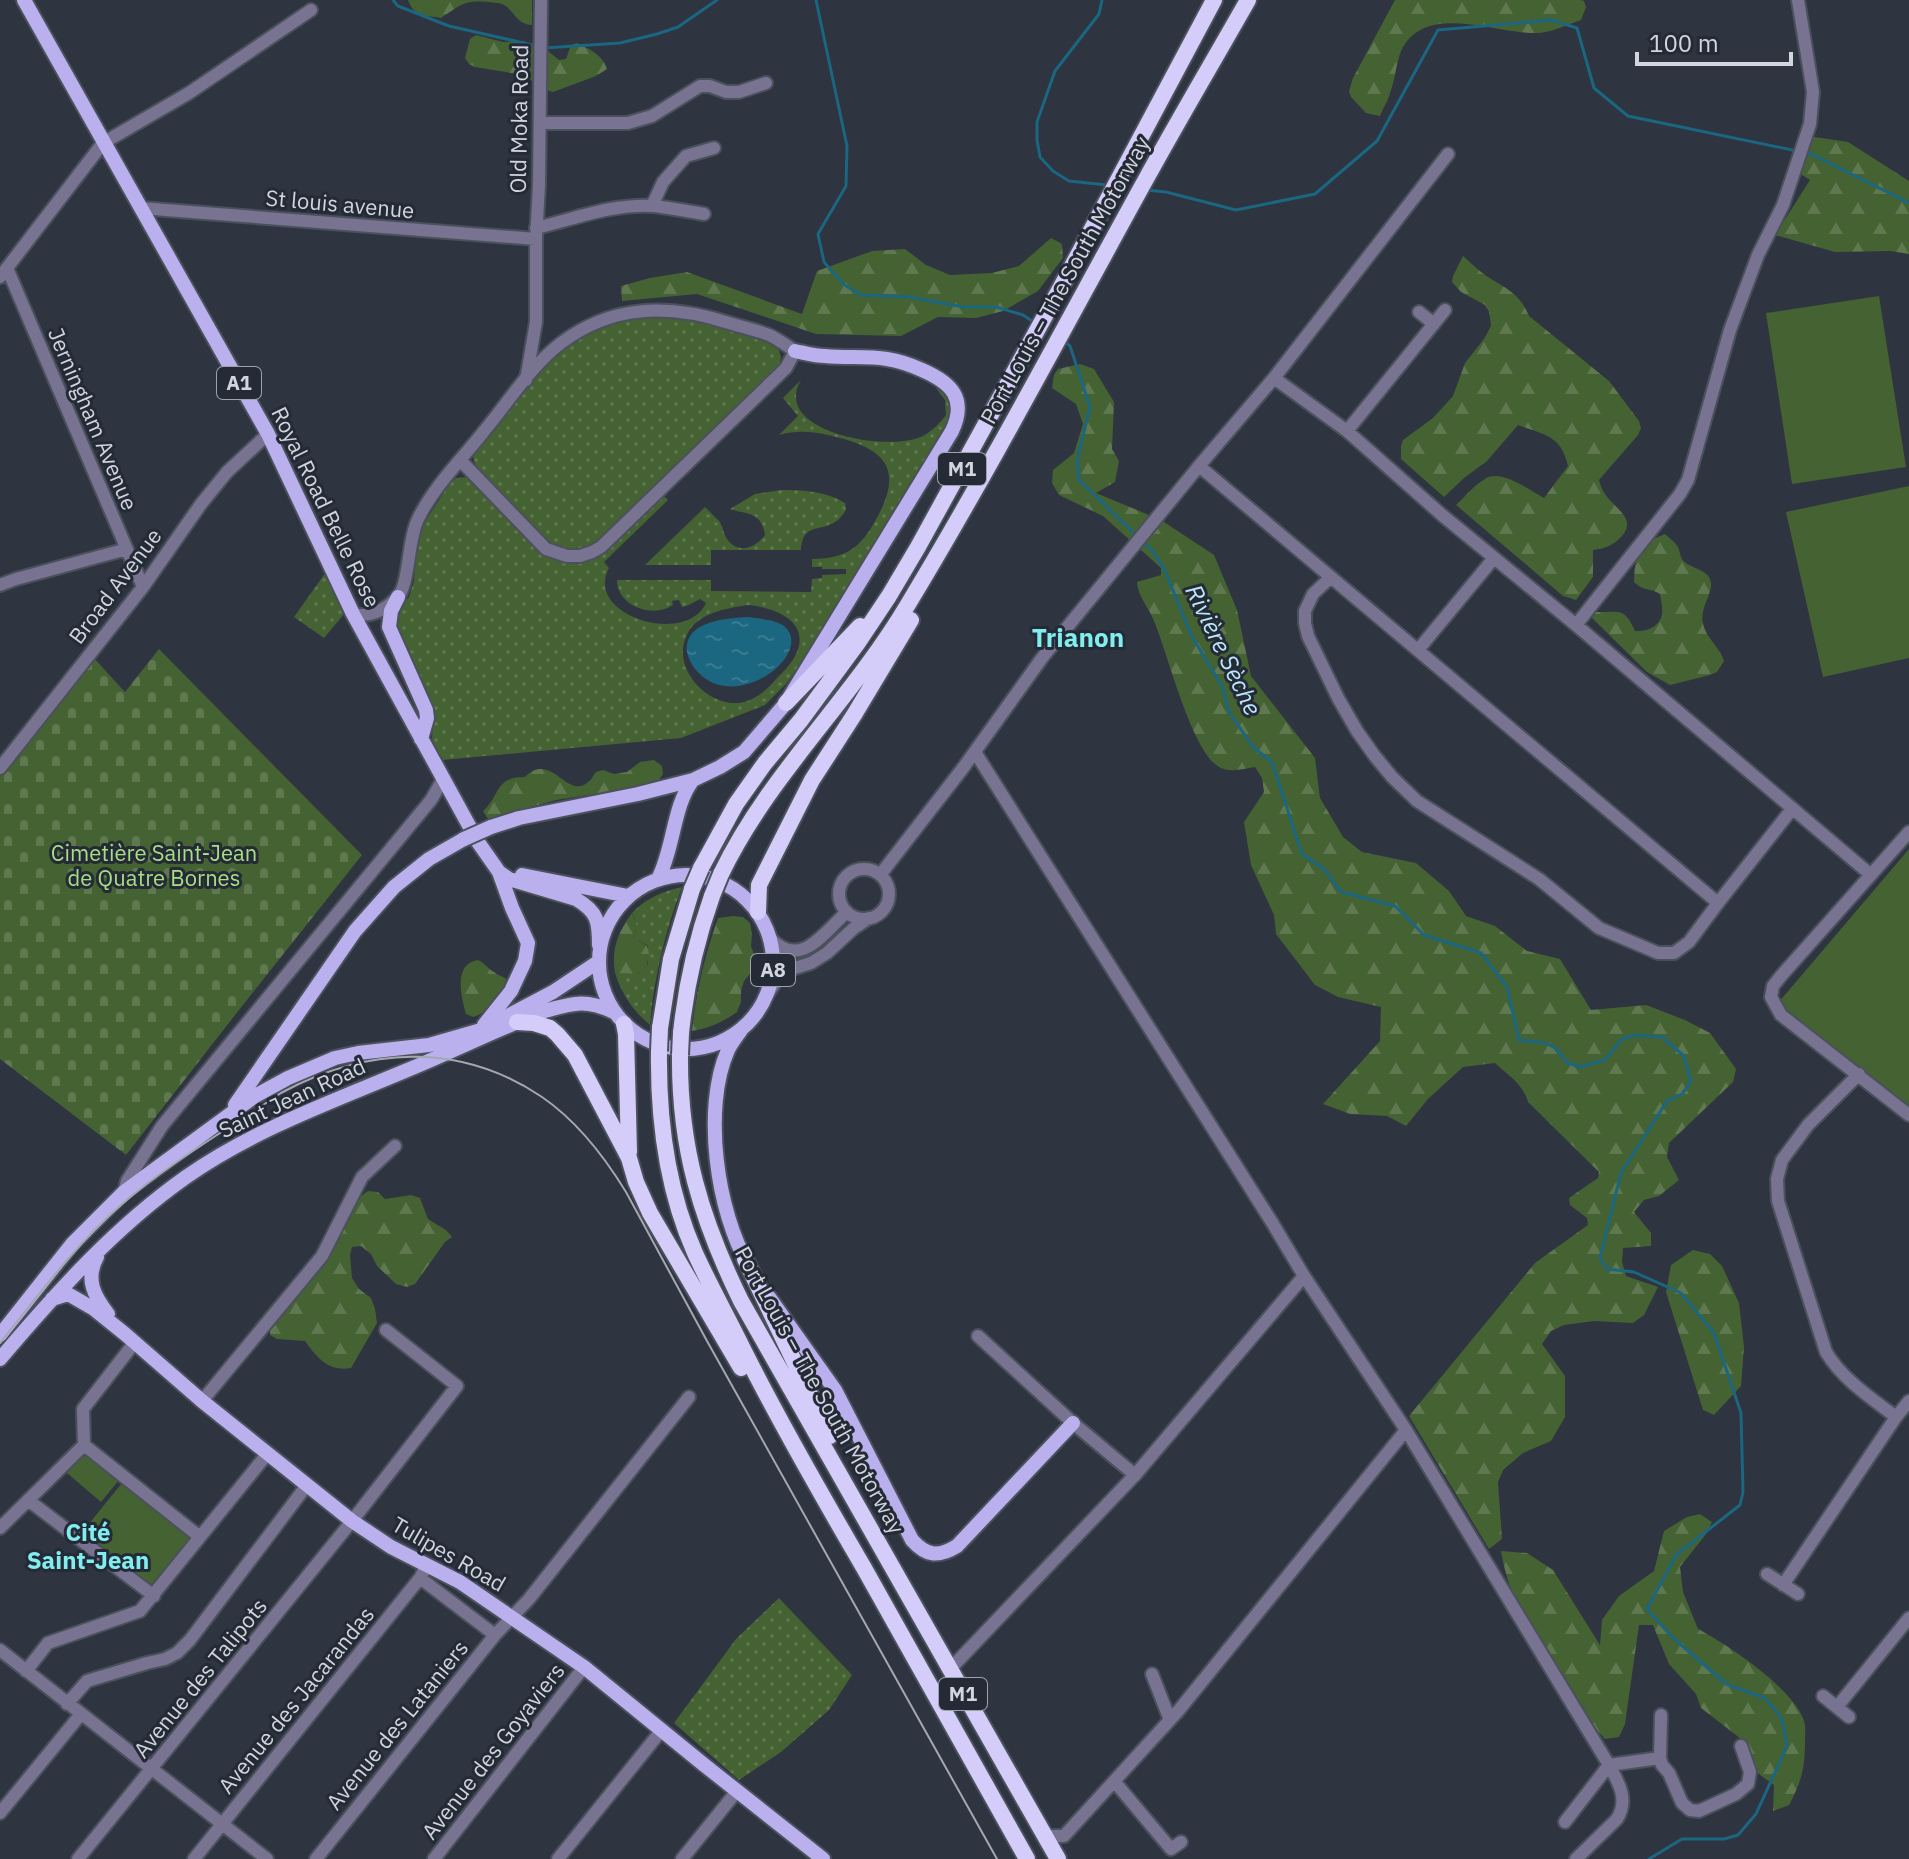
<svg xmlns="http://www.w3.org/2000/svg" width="1909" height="1859" font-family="'IBM Plex Sans',sans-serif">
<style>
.grass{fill:url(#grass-dots);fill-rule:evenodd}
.forest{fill:url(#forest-firs)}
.cemetery{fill:url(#cemetery-stones)}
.pitch{fill:#456232}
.water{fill:url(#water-ripples)}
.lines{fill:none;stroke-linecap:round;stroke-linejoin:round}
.stream{stroke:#1b6680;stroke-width:3}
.minor-casing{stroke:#4b515c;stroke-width:16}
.major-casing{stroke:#4b515c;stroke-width:18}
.highway-casing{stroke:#4b515c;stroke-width:20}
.minor{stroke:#777390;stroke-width:12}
.major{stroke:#bab0ed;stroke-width:14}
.highway{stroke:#d4cdf9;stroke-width:16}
.tram{stroke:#a3a8b1;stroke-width:2}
.major-bridge-casing{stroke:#4b515c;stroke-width:18;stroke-linecap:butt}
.highway-bridge-casing{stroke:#4b515c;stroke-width:20;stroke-linecap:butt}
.major-bridge{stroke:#bab0ed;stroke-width:14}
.highway-bridge{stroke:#d4cdf9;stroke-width:16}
.labels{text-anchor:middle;stroke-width:6;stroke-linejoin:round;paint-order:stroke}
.shield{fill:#242a36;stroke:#9da2ab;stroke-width:2}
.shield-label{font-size:20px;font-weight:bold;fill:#d1d5dd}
.street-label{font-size:22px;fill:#d1d5dd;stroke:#242a36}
.park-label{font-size:22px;fill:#a8de84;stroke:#242a36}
.water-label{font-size:24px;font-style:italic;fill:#bce8fb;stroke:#242a36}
.neighbourhood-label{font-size:24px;font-weight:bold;fill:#81edef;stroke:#242a36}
.quarter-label{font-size:26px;font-weight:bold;fill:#81edef;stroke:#242a36}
</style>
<defs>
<pattern id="grass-dots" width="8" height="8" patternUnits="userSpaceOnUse" patternTransform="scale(2)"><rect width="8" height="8" fill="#456232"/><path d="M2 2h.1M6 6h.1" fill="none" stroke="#5f784f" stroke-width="1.8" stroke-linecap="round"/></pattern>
<pattern id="forest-firs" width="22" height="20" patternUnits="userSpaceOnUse" patternTransform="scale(2)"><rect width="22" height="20" fill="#456232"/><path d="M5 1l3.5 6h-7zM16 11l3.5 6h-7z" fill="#5f784f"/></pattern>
<pattern id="cemetery-stones" width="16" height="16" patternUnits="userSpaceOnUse" patternTransform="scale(2)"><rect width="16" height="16" fill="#456232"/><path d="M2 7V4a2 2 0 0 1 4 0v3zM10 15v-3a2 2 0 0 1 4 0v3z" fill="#5f784f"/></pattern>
<pattern id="water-ripples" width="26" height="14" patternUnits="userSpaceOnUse" patternTransform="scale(2)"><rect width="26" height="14" fill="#1b6680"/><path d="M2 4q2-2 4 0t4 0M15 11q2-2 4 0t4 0" fill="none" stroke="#3b7b92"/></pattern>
</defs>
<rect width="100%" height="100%" fill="#2e3440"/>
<!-- grass -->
<path class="grass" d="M658 315 702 321 769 343 779 350 781 358 779 365 597 542C580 552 562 552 545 541L476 468 473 457 476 450C513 405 556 337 615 321 629 318 644 317 658 315Z
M801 380C770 432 890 453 923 436 932 431 940 423 946 415L945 400 936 388C952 397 953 410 946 426L810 651 786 684 765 705 681 738 442 760 432 743 433 711 394 629 395 613 409 597 414 581 416 544 419 531 450 483 456 478 468 477 543 554 560 560 581 561 663 495 668 500 604 562 609 568C583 615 686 647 706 603L700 599 689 605 682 607 679 600 672 601 673 605C653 619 617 606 617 580H711V591L811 592 812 579 822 578V575L846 574V569H822V567H812V559C849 559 863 545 879 514 902 469 885 450 840 438 820 432 799 429 779 435L798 416 783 398ZM749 605C777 608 814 623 794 658 790 665 784 671 778 677 766 691 752 704 732 703 703 701 673 667 686 637 695 613 727 608 749 605Z
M781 490C802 490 826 491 845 503L846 510C829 539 803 516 801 550H711V565H645L705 507C709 511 714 516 719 521 723 526 723 533 727 539 738 555 756 548 765 535 761 511 748 515 730 509L755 494Z
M326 572 349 608 324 638 294 617Z
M682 887C665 932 654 977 650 1025 632 1010 622 994 615 973L625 972 640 974 648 964V946L633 937C637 928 637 921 632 913 645 899 663 891 682 887Z
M779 1598 852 1675 829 1710 781 1752 739 1780 674 1723 736 1639Z"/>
<!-- forest -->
<path class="forest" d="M408 0H532V25C518 24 516 15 507 7 502 2 495 3 488 2 464 0 461 5 441 18 425 15 414 17 408 0Z
M1395 0H1581L1584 1 1586 7 1581 20C1568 24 1553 32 1539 33 1498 35 1425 0 1401 51 1396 64 1395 80 1390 93 1388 101 1383 108 1380 116L1366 113 1351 97 1349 91 1353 78Z
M476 35 503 42 524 41 549 52 559 60 566 59 571 45 577 43C589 49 603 55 607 69L596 76 553 92 546 90 523 75 475 67 469 64 465 58 470 39Z
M1808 136 1848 142 1909 181V254L1890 251 1835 252 1775 235 1810 180 1799 173Z
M1051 238 1062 244 1063 258 1038 291 1003 311 976 318 938 317 901 336 816 334 697 294 622 301 621 286 650 278 687 272 802 314 817 271 872 251 905 249 926 265 950 275 992 273 1019 266Z
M1463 256C1471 263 1479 271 1488 277 1507 289 1520 294 1529 316L1609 381 1639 421 1641 428 1638 435 1599 480C1601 487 1603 492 1608 498 1618 510 1636 520 1622 536 1612 546 1607 548 1593 550V577L1576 600 1563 596 1456 505C1465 497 1474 485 1485 479 1501 468 1530 491 1544 498L1568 466C1561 435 1545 435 1518 425L1487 461 1464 478 1444 497 1401 459V446L1403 440 1433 418 1453 396 1465 363 1484 339 1491 326 1489 311 1485 305 1461 292 1452 282 1453 276Z
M1080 364 1094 369 1114 402 1112 449 1119 461 1115 482 1096 493 1161 520 1214 555 1237 610 1251 676 1315 758 1320 798 1343 837 1362 852 1416 863 1449 891 1466 916 1495 926 1527 951 1560 959 1591 1010 1646 1005 1685 1020 1710 1033 1736 1069 1733 1082 1669 1143 1667 1157 1679 1180 1659 1196 1644 1200 1634 1212 1651 1233V1246L1623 1248 1622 1262 1626 1276 1658 1287 1644 1315 1633 1323 1594 1321 1564 1325 1551 1331 1542 1344 1565 1376V1417L1551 1441 1523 1453 1503 1470 1498 1482 1502 1539 1489 1549 1409 1416 1535 1263 1588 1225 1587 1218 1570 1205 1569 1198 1598 1178 1599 1172 1528 1102C1523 1084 1508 1075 1495 1063L1463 1067 1428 1099 1406 1126 1387 1116 1350 1114 1323 1104 1380 1041 1381 1007 1338 997 1315 985 1276 934 1274 915 1251 865 1244 822 1264 792 1262 778 1255 767C1243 769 1230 773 1219 767 1191 750 1168 654 1154 621 1149 608 1138 597 1137 582L1161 575V568L1103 516 1059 495 1052 483 1053 470 1074 453 1083 424 1076 404 1052 388 1054 375 1058 369Z
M1665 534C1669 538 1675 542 1678 547 1681 554 1679 558 1686 563 1696 570 1713 571 1711 587 1709 599 1700 610 1703 623 1705 637 1720 647 1724 661L1717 672 1710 675 1670 685 1647 672 1592 618 1594 612C1619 613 1624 606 1635 631 1646 632 1660 627 1662 614 1663 609 1661 600 1660 594 1649 587 1644 592 1634 582 1635 555 1638 545 1665 534Z
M654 760 662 766 663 774 659 780 652 785 556 800 488 819 483 811C501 795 494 777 525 777 551 750 568 801 588 782 592 780 593 775 596 772L603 770 614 774 627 772 640 762Z
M632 913 637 925 633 937 647 946 649 953 646 972C635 976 626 972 615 973 611 949 618 932 632 913Z
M733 916 743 917 750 923 752 934 751 946 755 957 753 970 744 981 741 991V1002L737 1012C723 1022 709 1028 692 1031 696 991 705 955 718 918Z
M478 960C486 964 488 969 494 972 499 976 503 976 508 980 500 996 490 1012 473 1017L466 1014C461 996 453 964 478 960Z
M368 1191 378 1192 385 1199 411 1195 420 1198 428 1219 446 1230 452 1237 445 1242 415 1284 407 1287 396 1284 377 1266 371 1254 361 1246 352 1247 350 1255 352 1278 359 1289 371 1298 375 1309 377 1323 351 1368C329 1372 317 1358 305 1341L277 1339 270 1335V1328L338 1236 361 1196Z
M1693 1250 1710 1254 1722 1266 1739 1303 1744 1347 1741 1386 1714 1415 1703 1410 1666 1292 1671 1265Z
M1700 1514 1712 1522 1706 1534 1680 1567 1683 1592 1698 1629C1727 1644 1794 1689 1804 1721 1806 1727 1805 1734 1805 1740 1805 1767 1802 1781 1789 1805L1773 1811 1774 1785 1752 1769 1745 1742 1701 1708 1696 1694 1669 1664 1653 1625H1639L1625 1724 1619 1737 1605 1739C1585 1717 1570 1693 1555 1668 1529 1627 1509 1599 1501 1551L1527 1553 1553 1570 1600 1645 1602 1620 1619 1596 1654 1571 1664 1531 1687 1517Z"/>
<!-- cemetery -->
<path class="cemetery" d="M159 649 362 855 242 1006 126 1155 0 1059V774L92 656 125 692Z"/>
<!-- pitch -->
<path class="pitch" d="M1879 296 1906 467 1792 484 1766 313Z
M1909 486V658L1823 677 1786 512Z
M1909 849V1108L1778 1003Z
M85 1451 119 1480 101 1502 67 1473Z
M122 1483 190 1538 150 1586 83 1531Z"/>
<!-- water -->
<path class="water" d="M748 617C760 619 774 619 784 626 814 651 745 709 703 677 695 670 689 662 687 652 683 621 727 618 748 617Z"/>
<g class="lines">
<!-- stream -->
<path class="stream" d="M393 0 398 6 449 26 537 46
M816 0 847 146 846 186 818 234 824 262 843 284 861 295 910 297 963 307H996L1023 315 1035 323
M1102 0 1099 14 1055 71 1037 122V140L1040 157 1053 171 1069 181 1107 185
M544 48 620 43 657 34 678 27 717 0
M1804 152 1811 154 1909 203
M1146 190 1166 192 1236 210 1315 194 1377 141 1438 30 1551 20 1577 28 1594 88 1628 116 1797 151
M1065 342 1070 346 1090 407 1077 461 1079 480 1136 535
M1142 540 1152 550 1164 568 1191 635 1222 686 1229 712 1253 747 1272 762 1302 854 1325 870 1341 892 1395 906 1424 935 1481 953 1507 987 1519 1040C1543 1043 1552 1039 1566 1062L1579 1067 1605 1060 1622 1039 1635 1035 1662 1037 1684 1056 1691 1082 1682 1094 1667 1101 1621 1173 1600 1258 1607 1269 1634 1272 1681 1293 1714 1333 1741 1413 1743 1492 1740 1505 1676 1555 1647 1609 1672 1637 1726 1684 1765 1698 1782 1719 1787 1746 1756 1814 1738 1835 1724 1839H1682L1649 1859"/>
<defs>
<path id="minor" d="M540 123H628L652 116 700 86H710L726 92H739L766 83
M652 206 663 182 686 156 714 148
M140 208 536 239
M536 228C574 219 614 203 654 206 670 208 687 211 704 214
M7 268 143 587
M0 277 103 143 189 93 311 10
M1419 312 1434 324
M1274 378 1347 431 1442 515 1576 625 1871 875
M526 380 536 322V239L539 185 541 0
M1347 431 1445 310
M1199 466 1718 903
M1331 577 1313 594 1305 611V623L1308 636 1338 698 1357 731 1374 755 1392 777 1417 801 1539 879 1599 928 1658 953H1674L1689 942 1718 903 1792 809
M0 585 16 579 127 549
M353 614C369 618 385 610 397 598 410 585 407 539 419 517 435 485 463 458 485 430 509 401 531 366 561 343 613 304 669 304 729 323 742 327 756 330 769 335 778 339 787 346 795 351L786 368 601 547 592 552 580 556H567L546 549 461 461
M1576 625 1680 494 1688 480 1730 330 1758 255 1783 205 1810 124 1813 92 1798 0
M1418 650 1494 558
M975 752 1273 1224 1304 1276 1406 1430 1609 1765C1619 1783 1629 1800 1617 1819L1576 1859
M0 768 143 587 201 504 227 472 268 434
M1909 832 1781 976 1773 986 1771 997 1781 1015 1909 1115
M839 894a25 25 0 1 1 50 0a25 25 0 1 1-50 0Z
M880 875 963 768 1042 658 1199 466 1274 378 1448 154
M771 939C801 970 824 932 847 912
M769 992 782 972 811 963 827 953 854 928 869 918
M1859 1074 1808 1125 1782 1160 1777 1179 1778 1201 1826 1352C1842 1379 1871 1398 1896 1417
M124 1192 127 1181 162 1126 431 800 442 781 441 774
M978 1336 1073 1423 1135 1475
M202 1401 322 1256 362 1177 395 1146
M84 1445 200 1537
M28 1500 154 1596
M0 1528 84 1445 83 1409 135 1342
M1767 1574 1798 1594
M420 1578 495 1635
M1783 1585 1896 1417 1909 1401
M0 1650 267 1859
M953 1666 1135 1475 1304 1276
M26 1671 48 1643 140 1611 268 1453
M1152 1674 1170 1720
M1823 1696 1849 1717
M67 1704 87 1681 147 1663 165 1659 177 1653 190 1640 307 1485
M1837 1707 1909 1618
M1661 1715 1660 1758 1662 1765 1669 1773 1682 1803 1690 1810 1699 1811 1710 1806 1736 1794 1748 1784 1750 1772 1741 1746
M1114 1781 1171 1849 1181 1842
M0 1813 81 1714
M1565 1822 1609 1765 1660 1758
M1045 1836H1064L1179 1710 1406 1430
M78 1859 352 1521 457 1386 386 1330
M194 1859 420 1578 427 1565
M316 1859 495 1635 529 1599 689 1397
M434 1859 584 1667
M558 1859 661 1731
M682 1859 737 1791"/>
<path id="major" d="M24 0 268 434 353 614 478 842 499 872 509 879 576 899C598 912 599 922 599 945
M398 597 391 611 389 627 426 710 427 718 421 739
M491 827 519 818 638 794 693 780 720 767 744 752 786 703 952 431C967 399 952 383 922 370 911 365 900 361 887 359 867 356 846 358 825 356 815 356 805 353 795 351
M599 962a87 87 0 1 1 174 0a87 87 0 1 1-174 0Z
M522 875 628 896
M658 879C674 849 673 805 693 780
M484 1025 511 991 525 961 528 943 512 908 499 872
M741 1030C737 1036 731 1043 728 1050 702 1108 717 1213 749 1266
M235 1105 355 931 394 887 429 859 464 839
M97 1257C85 1279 94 1296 108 1314
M769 1297 835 1390 912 1540C927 1557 939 1557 957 1546L1073 1423
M52 1299 68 1294 94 1309 125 1334 202 1401 352 1521 391 1547 460 1582 584 1667 703 1764 823 1859
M0 1335 72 1244 124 1192 255 1096 288 1078 335 1058 358 1053 429 1045 481 1030 553 992 598 962
M0 1359C56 1293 115 1227 186 1177 253 1130 331 1102 405 1071 452 1052 497 1029 545 1011 574 1003 585 999 614 1012"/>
<path id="highway" d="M786 703 860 626
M701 868 736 804 765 763 801 720 857 644 889 596 918 547 1062 285 1214 0
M721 874C768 776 851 700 907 606 991 467 1067 322 1146 179 1179 119 1214 60 1248 0
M758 912 759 885 812 780 854 715 911 620
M517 1022 534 1023 550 1028 557 1034 575 1055 629 1158 636 1182 650 1213 741 1368
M624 1024 626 1034 629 1152
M660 1028 671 959 692 889
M681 1033C686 985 696 941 712 896
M659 1051C658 1120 667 1190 695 1253 710 1286 728 1318 744 1351 781 1425 822 1496 864 1568 919 1665 973 1762 1027 1859
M680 1055C679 1147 701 1219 741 1301L1058 1859
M745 1259 830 1436"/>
</defs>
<!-- minor casing -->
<use href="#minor" class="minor-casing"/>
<!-- major casing -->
<use href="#major" class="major-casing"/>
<!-- highway casing -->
<use href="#highway" class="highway-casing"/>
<!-- minor -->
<use href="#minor" class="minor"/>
<!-- major -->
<use href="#major" class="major"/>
<!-- highway -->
<use href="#highway" class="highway"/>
<!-- tram -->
<path class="tram" d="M0 1343C38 1296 75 1245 121 1205 169 1163 228 1129 281 1093 366 1047 459 1041 542 1097 577 1121 604 1156 626 1192L707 1341 997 1859"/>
<defs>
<path id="major-bridge" d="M464 839 491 827"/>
<path id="highway-bridge" d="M692 889 701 868
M712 896 721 874
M659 1051 660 1028
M680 1055 681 1033"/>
</defs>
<!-- major-bridge casing -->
<use href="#major-bridge" class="major-bridge-casing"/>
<!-- highway-bridge casing -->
<use href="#highway-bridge" class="highway-bridge-casing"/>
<!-- major-bridge -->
<use href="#major-bridge" class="major-bridge"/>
<!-- highway-bridge -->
<use href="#highway-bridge" class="highway-bridge"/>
</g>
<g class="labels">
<!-- shield labels -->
<g class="shield">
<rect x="217" y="367" width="44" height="32" rx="6"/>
<rect x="938" y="453" width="48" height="32" rx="6"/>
<rect x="751" y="954" width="44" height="32" rx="6"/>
<rect x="939" y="1678" width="48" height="32" rx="6"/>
</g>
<g class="shield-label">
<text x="239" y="390">A1</text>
<text x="962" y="476">M1</text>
<text x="773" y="977">A8</text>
<text x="963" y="1701">M1</text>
</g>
<!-- street labels -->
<g class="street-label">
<text transform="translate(519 119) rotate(-89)" y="8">Old Moka Road</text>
<text transform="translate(340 204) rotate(5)" y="8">St louis avenue</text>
<text transform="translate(1065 280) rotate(-61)" y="8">Port Louis – The South Motorway</text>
<text transform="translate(93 419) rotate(67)" y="8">Jerningham Avenue</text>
<text transform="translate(326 507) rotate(64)" y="8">Royal Road Belle Rose</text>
<text transform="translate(115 586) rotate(-53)" y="8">Broad Avenue</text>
<text transform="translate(292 1098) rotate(-25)" y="8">Saint Jean Road</text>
<text transform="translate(820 1390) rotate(61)" y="8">Port Louis – The South Motorway</text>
<text transform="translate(449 1554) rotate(30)" y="8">Tulipes Road</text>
<text transform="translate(200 1678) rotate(-51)" y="8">Avenue des Talipots</text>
<text transform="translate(296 1700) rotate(-51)" y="8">Avenue des Jacarandas</text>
<text transform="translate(397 1725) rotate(-51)" y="8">Avenue des Lataniers</text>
<text transform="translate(493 1751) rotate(-52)" y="8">Avenue des Goyaviers</text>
</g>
<!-- park labels -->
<g class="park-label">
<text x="154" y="861">Cimetière Saint-Jean<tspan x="154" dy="25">de Quatre Bornes</tspan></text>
</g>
<!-- water labels -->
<g class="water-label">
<text transform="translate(1223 650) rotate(64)" y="8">Rivière Sèche</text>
</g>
<!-- neighbourhood labels -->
<g class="neighbourhood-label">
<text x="88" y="1541">Cité<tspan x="88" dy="28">Saint-Jean</tspan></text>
</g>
<!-- quarter labels -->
<g class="quarter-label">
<text x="1078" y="647">Trianon</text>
</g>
</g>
<!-- scale -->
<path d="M1637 52v12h154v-12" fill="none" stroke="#d1d5dd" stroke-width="4"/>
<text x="1649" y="52" font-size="24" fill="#d1d5dd" stroke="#242a36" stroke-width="6" paint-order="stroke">100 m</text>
</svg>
